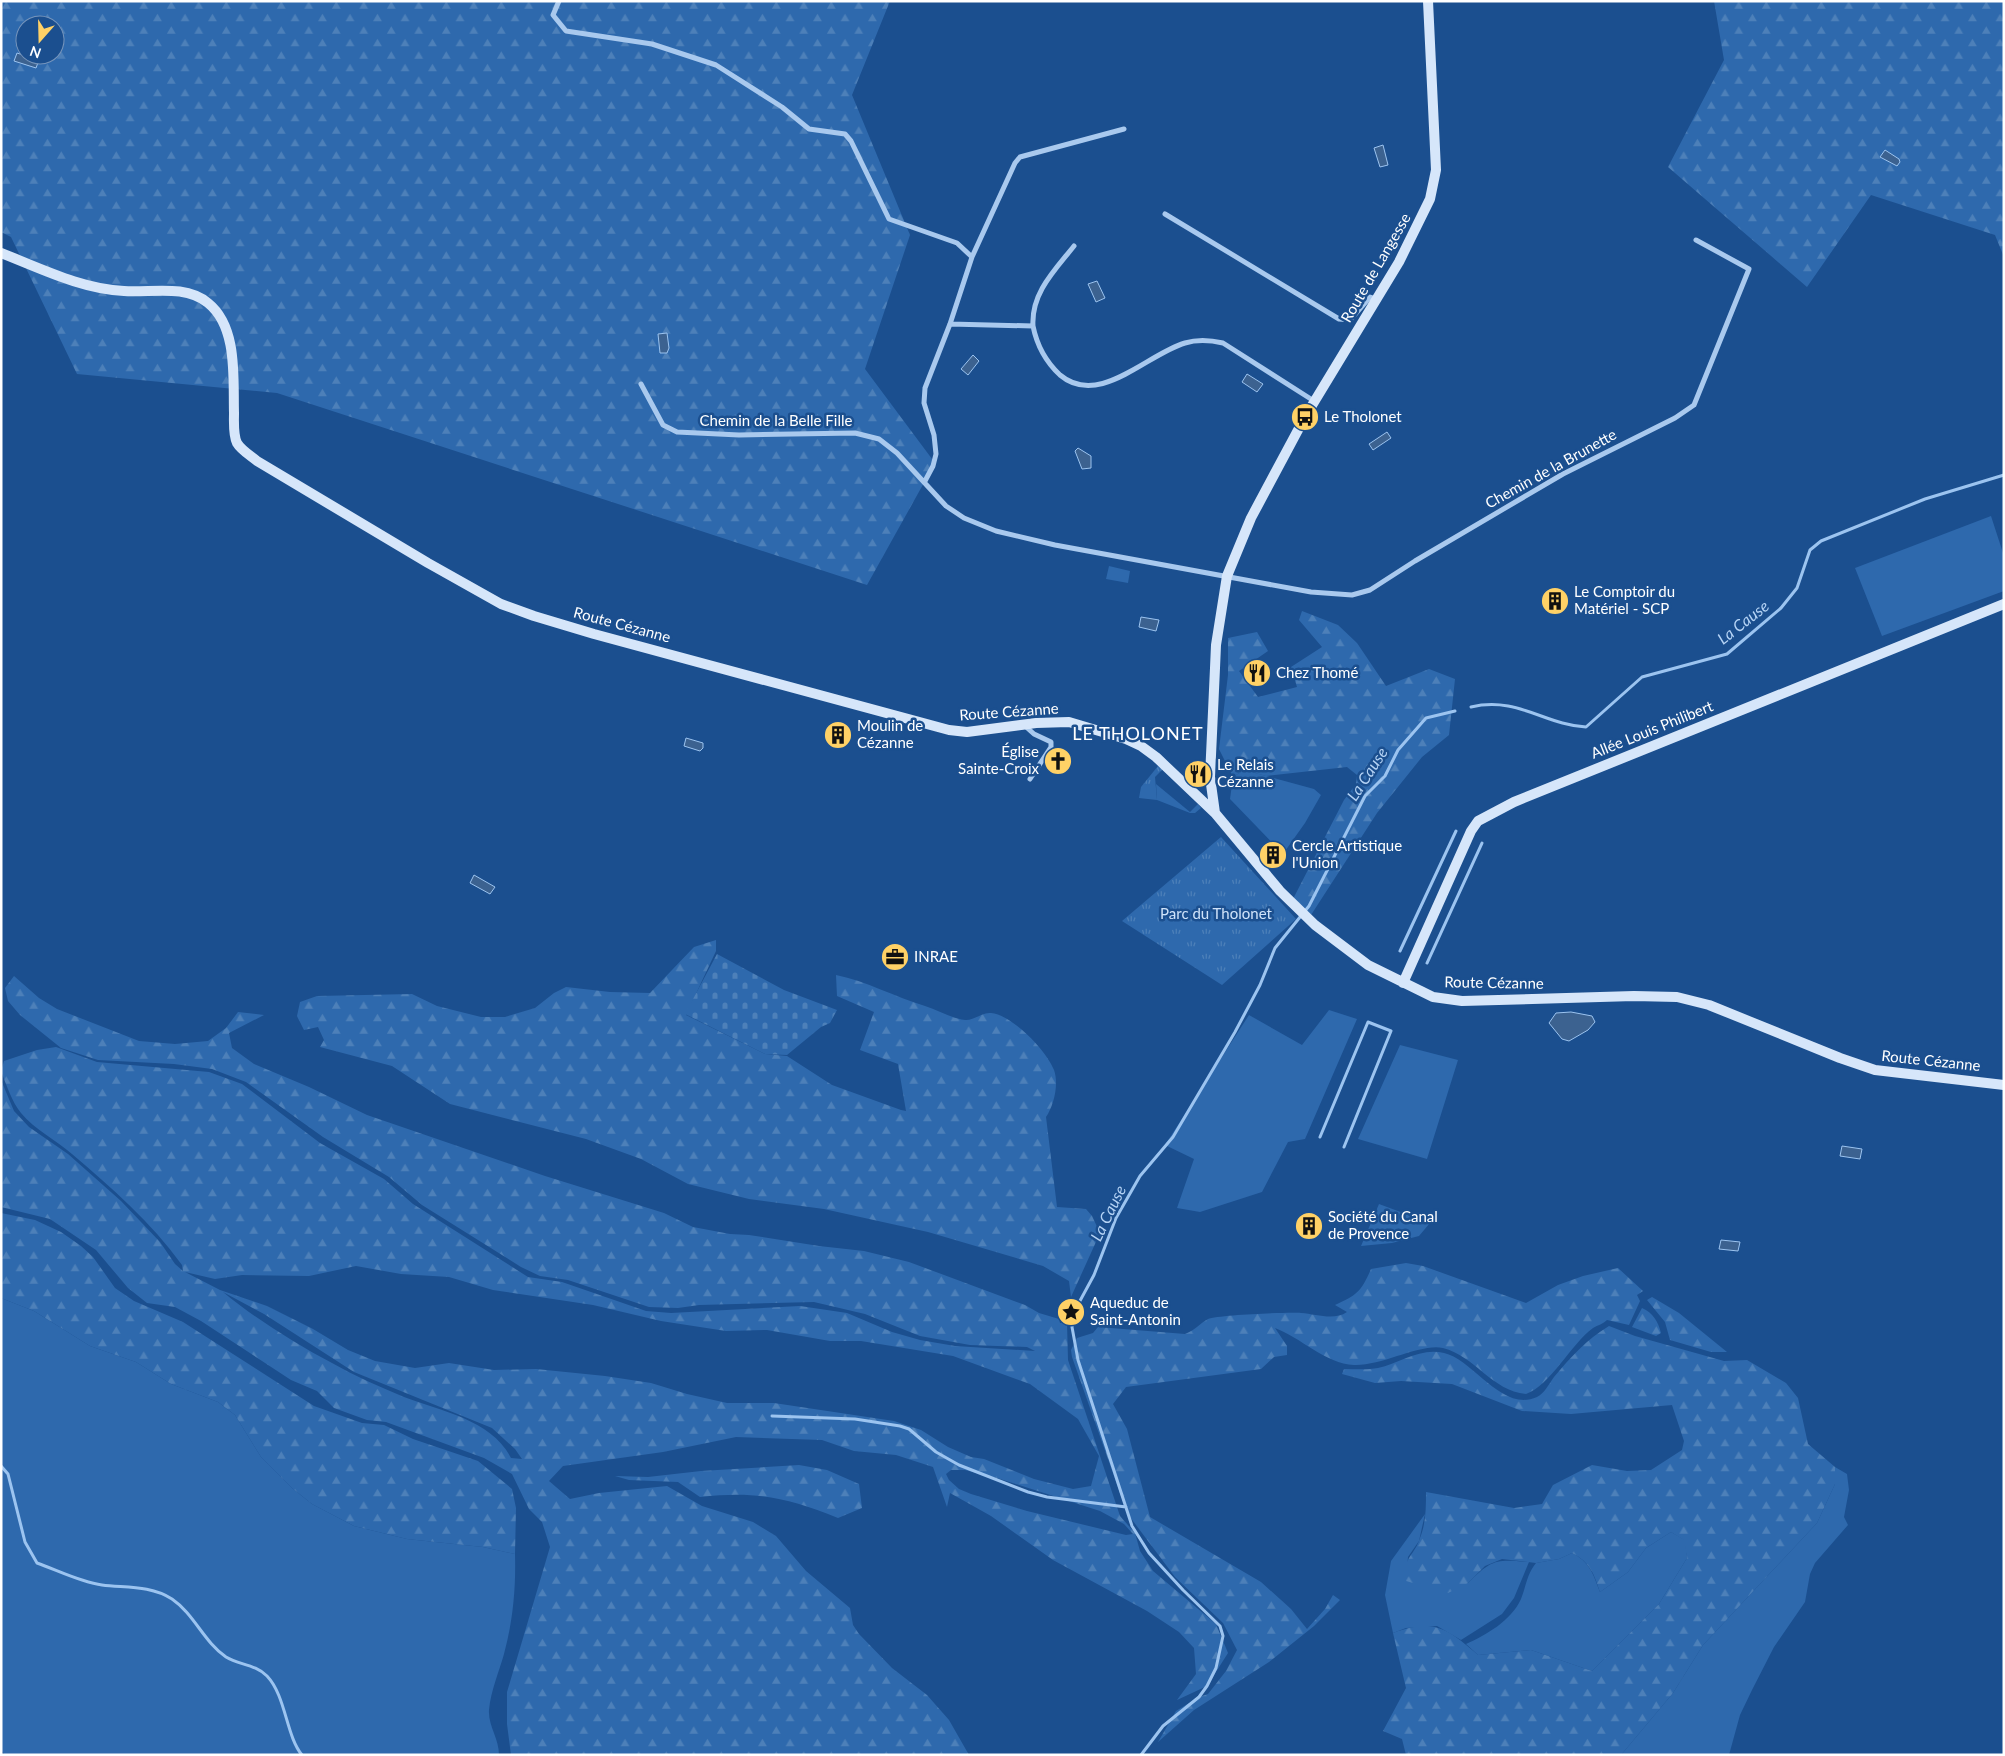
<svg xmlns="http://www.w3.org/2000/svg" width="2005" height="1756" font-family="Lato,sans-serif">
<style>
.green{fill:#2e69ad}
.forest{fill:url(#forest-firs);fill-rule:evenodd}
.cemetery{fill:url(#cemetery-stones)}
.park{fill:url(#park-tufts)}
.water{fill:#3c6290;stroke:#9cc4f0}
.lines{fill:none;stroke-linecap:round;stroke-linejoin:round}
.stream{stroke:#9cc4f0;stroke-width:3}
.street{stroke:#a9c9ee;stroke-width:5}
.secondary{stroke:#d6e6fa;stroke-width:10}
.labels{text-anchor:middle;stroke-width:5;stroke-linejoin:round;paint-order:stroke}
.street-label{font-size:15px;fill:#fff;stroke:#1b4f8f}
.poi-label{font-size:15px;fill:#fff;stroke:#1b4f8f;text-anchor:start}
.park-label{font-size:15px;fill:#cfe3fa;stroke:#1b4f8f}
.water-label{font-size:16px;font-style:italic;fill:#b5d3f5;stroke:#1b4f8f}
.quarter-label{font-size:18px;letter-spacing:1px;fill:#fff;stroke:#1b4f8f}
</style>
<defs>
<pattern id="forest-firs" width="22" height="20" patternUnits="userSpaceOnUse" patternTransform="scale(1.25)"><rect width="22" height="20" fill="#2e69ad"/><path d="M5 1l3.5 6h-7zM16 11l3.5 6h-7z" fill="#4d80b9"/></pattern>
<pattern id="cemetery-stones" width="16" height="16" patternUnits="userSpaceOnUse" patternTransform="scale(1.25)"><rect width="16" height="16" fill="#2e69ad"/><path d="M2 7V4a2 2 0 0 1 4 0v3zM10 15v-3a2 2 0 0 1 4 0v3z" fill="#4d80b9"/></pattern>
<pattern id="park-tufts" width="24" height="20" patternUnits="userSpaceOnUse" patternTransform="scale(1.25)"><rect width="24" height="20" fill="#2e69ad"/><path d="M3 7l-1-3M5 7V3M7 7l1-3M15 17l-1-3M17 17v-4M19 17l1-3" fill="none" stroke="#4d80b9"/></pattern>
</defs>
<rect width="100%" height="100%" fill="#1b4f8f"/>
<!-- green -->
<path class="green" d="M1991 516 2004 556V591L1882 636 1855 568Z
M1109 566 1130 571 1128 583 1106 579Z
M1244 770 1314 789 1321 795 1305 823 1283 854 1230 799 1233 777Z
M1156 784 1190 812 1198 804 1201 808 1195 813H1190L1157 800Z
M1329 1010 1357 1019 1305 1139 1288 1142 1262 1192 1200 1212 1177 1208 1194 1159 1165 1145 1249 1015 1302 1045Z
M1400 1045 1458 1060 1427 1159 1358 1139Z
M1379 1204 1430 1223 1419 1236 1392 1243 1361 1246Z
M1 1298 34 1311 90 1346 136 1362 171 1384 218 1402 235 1415 261 1457 292 1488 312 1504 354 1526 407 1539 483 1547 515 1554C516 1588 513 1621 504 1654 499 1672 491 1690 489 1710 488 1726 499 1738 499 1755H5L1 1750Z
M1835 1467 1847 1474 1849 1490 1844 1517 1848 1525 1815 1563 1810 1574 1805 1602 1774 1647 1752 1690 1740 1715 1729 1755H1621L1673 1693 1703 1645 1817 1523 1835 1484Z
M1425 1514 1419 1541 1408 1557 1406 1581 1468 1583C1492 1559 1496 1559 1529 1562L1514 1598 1502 1614 1461 1640 1437 1626 1406 1628 1393 1633 1385 1595 1391 1561Z
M1671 1532 1685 1540 1687 1558 1659 1604 1592 1671 1531 1650 1478 1655 1466 1644C1486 1635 1511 1621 1521 1599 1526 1586 1527 1574 1536 1563L1559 1559 1572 1553C1590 1562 1593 1574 1600 1592L1628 1572 1646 1548Z"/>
<!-- forest -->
<path class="forest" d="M1 1H890L852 95 910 235 865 369 935 463 867 585 277 393 77 374 11 237 1 232ZM25 25H55V55H25Z
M1714 1H2004V257L1995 235 1871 195 1807 287 1668 167 1724 60Z
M1302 611 1338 625 1357 643 1386 686 1429 669 1455 679 1449 735 1422 757 1377 813 1311 915 1293 899 1344 800 1356 784 1357 775 1347 767 1266 776 1244 770 1233 777 1219 749 1228 675V638L1257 632 1268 651 1239 671 1258 697 1297 687 1291 667 1322 647 1299 620Z
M716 940V951L686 1015 765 1054 787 1056 832 1085 901 1110 906 1111 898 1064 860 1050 874 1012 837 996 836 975C866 981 895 997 925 1006 938 1010 953 1019 965 1020 973 1021 982 1012 991 1013 1012 1015 1046 1050 1054 1070 1059 1084 1054 1105 1046 1117L1057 1207 1086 1209 1092 1216 1100 1233 1071 1297 1069 1281 1043 1266 928 1232 824 1209 749 1199 688 1184 641 1159 586 1139 450 1104 392 1066 320 1047 324 1040 318 1027 304 1030 297 1016 300 1002 317 996 412 994 437 1006 481 1017H505L535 1008 554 993 566 987 610 992 650 993 694 947Z
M14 976 39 998 57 1009 139 1041 175 1044 208 1041 226 1028 238 1012 264 1015 229 1033 232 1048 254 1064 309 1087 367 1115 545 1176 664 1213 693 1227 730 1234 749 1235 819 1246 864 1251 909 1262 1025 1305 1039 1313 1059 1319 1060 1323H1067L1068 1360 1120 1516 1135 1533 1140 1551 1153 1571 1216 1624 1228 1653 1207 1686 1177 1700 1196 1674 1194 1648 1179 1632 1147 1611 1053 1560 991 1516 950 1493 947 1507 933 1467 896 1455 854 1451 822 1440 736 1437 663 1452 563 1466 549 1481 570 1499 599 1493 667 1486 702 1506 753 1522 776 1536 806 1571 850 1608 853 1625 859 1634 892 1668 927 1695 949 1720 969 1755H511L507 1724V1692L550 1547 542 1522 529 1509 512 1474 484 1458 386 1422 367 1420 334 1408 317 1391 291 1380 201 1321 175 1307 147 1303 128 1288 96 1250 50 1219 1 1207V1080L14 1111 29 1127 68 1154 121 1201 160 1242 175 1264 183 1271 182 1265C151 1222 112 1188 72 1154 55 1139 35 1130 21 1113 12 1102 6 1084 1 1071L4 1061 37 1050 56 1047 97 1062 209 1072 242 1084 320 1143 384 1179 413 1204 528 1277 562 1282 646 1311 671 1313 800 1306 847 1313 892 1332 920 1340 955 1346 1035 1351 1027 1347 970 1345 920 1336 865 1314 814 1302 699 1305 678 1308 649 1307 568 1280 540 1276 521 1267 422 1205 389 1177 323 1137 246 1082 212 1069 174 1064 98 1060 61 1048 20 1015 8 1001 5 988ZM356 1266 401 1274 449 1277 493 1290 593 1305 661 1321 726 1331 767 1330 830 1341H861L953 1356 1030 1384 1078 1419 1099 1456 1091 1486 1073 1489 1034 1479 984 1459 971 1457 948 1447 921 1430 894 1421 774 1403H727L687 1394 651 1383 605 1376 536 1369 494 1370 449 1363 415 1368 375 1361 348 1350 313 1329 267 1306 220 1290 185 1272 215 1279 242 1275 309 1276ZM223 1292 264 1314 354 1372 492 1428 515 1449 522 1459 511 1458C492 1420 441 1411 404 1397 380 1387 355 1376 332 1363 294 1343 256 1319 223 1292ZM951 1470H965L997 1478 1100 1511 1124 1524 1133 1534 1126 1535 1027 1511 971 1494 959 1489 949 1480 946 1474Z
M1 1213 35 1220 61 1232 81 1246 93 1257 115 1288 134 1301 183 1322 314 1406 362 1423 384 1425 413 1439 478 1461 512 1489 516 1508 515 1554 483 1547 407 1539 354 1526 312 1504 292 1488 261 1457 235 1415 218 1402 171 1384 136 1362 90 1346 34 1311 1 1298Z
M1406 1263 1423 1266 1526 1303 1558 1285 1583 1276 1618 1268 1643 1291 1637 1295 1640 1301 1629 1325 1607 1320C1603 1324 1598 1325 1593 1328 1571 1344 1550 1386 1526 1394 1492 1391 1475 1356 1443 1348 1421 1343 1382 1366 1354 1365 1326 1364 1300 1337 1275 1328L1287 1346V1355L1274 1357 1261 1369 1126 1387 1113 1404 1127 1429 1150 1517 1261 1582 1291 1609 1307 1629 1325 1609 1333 1595 1340 1600 1314 1626 1269 1662 1194 1710 1158 1742 1176 1711 1199 1697 1208 1694 1226 1671 1237 1650 1223 1623 1175 1577 1127 1513 1072 1357 1071 1350 1077 1338 1093 1333 1098 1327 1185 1334C1196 1330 1200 1323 1208 1319 1219 1315 1287 1312 1301 1313 1316 1314 1334 1321 1347 1312L1335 1305C1357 1295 1361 1292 1371 1269Z
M1652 1297 1679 1313 1727 1352H1711L1670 1340 1665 1322 1647 1300Z
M1642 1308C1653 1313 1658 1321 1661 1333L1656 1336 1632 1327Z
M1609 1326 1635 1336 1724 1361 1747 1360 1786 1383 1798 1398 1808 1444 1835 1467V1484L1817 1523 1703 1645 1673 1693 1621 1755H1406L1402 1739 1383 1731 1406 1688 1393 1633C1433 1618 1447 1628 1478 1655L1531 1650 1592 1671 1659 1604 1687 1558 1684 1540 1671 1532 1646 1548 1628 1572 1600 1592C1594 1574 1590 1562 1572 1553L1559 1559 1536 1563 1502 1559 1485 1566 1468 1583 1448 1593 1406 1581C1402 1557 1414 1557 1420 1538 1426 1523 1426 1508 1426 1492L1514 1508 1542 1504 1553 1485 1592 1465 1627 1471 1651 1470 1682 1450 1684 1441 1672 1405 1571 1414 1522 1411 1452 1384 1401 1381 1375 1383 1342 1374 1344 1369C1355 1369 1368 1370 1378 1368 1400 1363 1421 1347 1444 1353 1473 1359 1502 1413 1537 1397 1544 1394 1549 1384 1554 1377 1570 1358 1587 1339 1609 1326Z
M799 1465 827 1470 859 1484 862 1508 838 1518C787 1497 755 1491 700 1497L678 1482 629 1480 615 1476 648 1477 701 1471Z"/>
<!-- cemetery -->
<path class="cemetery" d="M717 954 784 990 837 1010 830 1023 821 1027 787 1055 765 1054 685 1014Z"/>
<!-- park -->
<path class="park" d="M1158 766 1163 769 1155 777 1157 800 1139 798 1141 787Z
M1221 837 1296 919 1222 985 1122 921Z"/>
<!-- water -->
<path class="water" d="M17 53 39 60 36 68 14 61Z
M1383 145 1388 165 1380 167 1374 148Z
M1885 150 1899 159 1900 162 1897 166 1880 157Z
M1097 281 1105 298 1096 302 1088 284Z
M667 333 669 348 667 353H660L658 334Z
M973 355 979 361 968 375 961 369Z
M1247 374 1263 384 1257 392 1242 382Z
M1387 432 1391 438 1373 450 1369 444Z
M1078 448 1091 456V468L1082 469 1075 451Z
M1141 617 1159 620 1156 631 1139 627Z
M686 738 703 743V748L700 751 684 746Z
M474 875 495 887 490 894 470 883Z
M1571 1012 1592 1016 1595 1022 1588 1030 1569 1041 1562 1039 1549 1023 1556 1013Z
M1842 1146 1862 1149 1860 1159 1840 1156Z
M1721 1240 1740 1242 1738 1251 1719 1249Z"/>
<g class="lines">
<!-- stream -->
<path class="stream" d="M1471 707C1517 696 1545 725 1586 727L1642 677 1727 654 1781 608 1797 588 1810 550 1821 541 1925 499 2004 475
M1400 951 1456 831
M1427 963 1482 843
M1320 1137 1368 1022 1391 1031 1344 1147
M772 1416 855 1419 900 1426 909 1429 936 1452 959 1465 1028 1492 1047 1497 1126 1507
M1 1466 8 1474 25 1542 37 1563C57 1570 80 1582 102 1585 125 1588 150 1585 172 1599 194 1614 204 1642 226 1657 239 1665 255 1664 267 1676 286 1696 286 1736 302 1755
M1141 1755 1163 1726 1199 1697 1207 1686 1216 1668 1223 1636 1220 1626 1183 1590 1149 1553 1132 1526 1078 1360 1072 1327 1075 1310 1094 1275 1116 1218 1140 1176 1173 1137 1235 1032 1260 985 1275 948 1309 906 1365 796 1385 776 1398 750 1426 718 1455 711"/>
<!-- street -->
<path class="street" d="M559 1 553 15 566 31 652 44 716 65 782 107 809 129 845 134 851 141 889 219 957 243 972 257 950 324 925 388 924 403 934 435 936 454 933 466 925 481
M1165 214 1339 319 1350 320 1370 297 1376 299
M972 257 1015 163 1020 157 1124 129
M950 324 1033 326C1037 346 1045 361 1060 375 1099 408 1147 354 1185 343 1198 339 1210 340 1223 343L1314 401
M1033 326C1031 293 1055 270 1074 246
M641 384 663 425 677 432 739 435 855 433 879 439 897 453 946 506 964 518 996 531 1055 545 1311 592 1352 595 1370 590 1415 561 1563 474 1675 418 1694 405 1749 269 1696 240
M1024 725 1034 734 1051 742V747L1030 779"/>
<!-- secondary -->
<path class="secondary" d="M1 253C40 268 81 289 124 291 151 293 185 284 208 303 238 327 233 378 234 413 234 422 233 435 237 443 241 450 251 456 257 461L428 563 501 604 534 616 594 634 949 730 967 732 1036 723 1069 722 1126 739 1141 746 1156 757 1215 813 1280 891 1315 925 1368 965 1433 997 1462 1001 1634 996 1677 997 1709 1005 1840 1058 1875 1070 2004 1085
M1215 813 1210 777 1215 668 1216 645 1227 576 1251 518 1305 417 1399 262 1430 199 1436 170 1428 1
M1403 983 1471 831 1478 821 1514 802 2004 604"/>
</g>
<!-- icons -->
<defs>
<symbol id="bus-disc" viewBox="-11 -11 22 22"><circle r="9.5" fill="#ffd166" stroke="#1b4f8f"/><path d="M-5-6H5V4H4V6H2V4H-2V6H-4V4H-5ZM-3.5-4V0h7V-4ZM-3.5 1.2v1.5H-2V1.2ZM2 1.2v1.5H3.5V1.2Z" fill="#111"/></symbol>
<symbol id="building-disc" viewBox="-11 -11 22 22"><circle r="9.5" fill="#ffd166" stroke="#1b4f8f"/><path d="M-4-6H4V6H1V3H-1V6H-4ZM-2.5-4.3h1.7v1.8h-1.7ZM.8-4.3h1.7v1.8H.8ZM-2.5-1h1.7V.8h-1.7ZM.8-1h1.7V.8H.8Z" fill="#111"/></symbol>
<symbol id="restaurant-disc" viewBox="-11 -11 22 22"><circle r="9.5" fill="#ffd166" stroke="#1b4f8f"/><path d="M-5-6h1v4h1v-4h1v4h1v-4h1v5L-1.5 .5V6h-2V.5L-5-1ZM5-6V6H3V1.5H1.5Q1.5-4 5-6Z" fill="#111"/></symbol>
<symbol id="church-disc" viewBox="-11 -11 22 22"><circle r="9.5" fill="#ffd166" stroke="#1b4f8f"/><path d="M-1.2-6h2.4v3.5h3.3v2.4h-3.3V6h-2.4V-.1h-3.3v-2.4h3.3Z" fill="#111"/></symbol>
<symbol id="office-disc" viewBox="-11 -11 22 22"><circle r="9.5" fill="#ffd166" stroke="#1b4f8f"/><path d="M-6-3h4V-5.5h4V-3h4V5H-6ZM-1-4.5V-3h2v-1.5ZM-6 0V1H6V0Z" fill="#111"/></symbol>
<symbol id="sight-disc" viewBox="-11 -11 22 22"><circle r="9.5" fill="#ffd166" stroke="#1b4f8f"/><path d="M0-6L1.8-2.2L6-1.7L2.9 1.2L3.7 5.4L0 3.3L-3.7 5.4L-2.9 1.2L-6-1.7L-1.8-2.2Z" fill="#111"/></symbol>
</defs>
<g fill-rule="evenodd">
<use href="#bus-disc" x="1289" y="401" width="32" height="32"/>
<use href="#building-disc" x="1539" y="585" width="32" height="32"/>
<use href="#restaurant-disc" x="1241" y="657" width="32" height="32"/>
<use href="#building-disc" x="822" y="719" width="32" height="32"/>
<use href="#church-disc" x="1042" y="745" width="32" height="32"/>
<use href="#restaurant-disc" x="1182" y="758" width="32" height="32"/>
<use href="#building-disc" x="1257" y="839" width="32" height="32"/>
<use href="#office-disc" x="879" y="941" width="32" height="32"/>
<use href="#building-disc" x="1293" y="1210" width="32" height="32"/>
<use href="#sight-disc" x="1055" y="1296" width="32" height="32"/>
</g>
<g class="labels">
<!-- street labels -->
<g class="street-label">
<text transform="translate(1376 268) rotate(-60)" y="5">Route de Langesse</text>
<text x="776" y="426">Chemin de la Belle Fille</text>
<text transform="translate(1551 469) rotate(-29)" y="5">Chemin de la Brunette</text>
<text transform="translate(622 625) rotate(15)" y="5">Route Cézanne</text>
<text transform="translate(1009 712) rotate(-4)" y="5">Route Cézanne</text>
<text transform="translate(1652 730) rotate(-22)" y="5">Allée Louis Philibert</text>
<text transform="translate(1494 983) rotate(1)" y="5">Route Cézanne</text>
<text transform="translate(1931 1061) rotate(6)" y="5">Route Cézanne</text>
</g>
<!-- poi labels -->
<g class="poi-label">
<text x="1324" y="422">Le Tholonet</text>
<text x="1574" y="597">Le Comptoir du<tspan x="1574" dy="17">Matériel - SCP</tspan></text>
<text x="1276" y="678">Chez Thomé</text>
<text x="857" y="731">Moulin de<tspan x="857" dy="17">Cézanne</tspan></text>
<text x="1039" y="757" text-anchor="end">Église<tspan x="1039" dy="17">Sainte-Croix</tspan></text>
<text x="1217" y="770">Le Relais<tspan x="1217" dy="17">Cézanne</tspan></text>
<text x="1292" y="851">Cercle Artistique<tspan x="1292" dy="17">l'Union</tspan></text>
<text x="914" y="962">INRAE</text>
<text x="1328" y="1222">Société du Canal<tspan x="1328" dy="17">de Provence</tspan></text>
<text x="1090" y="1308">Aqueduc de<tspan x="1090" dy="17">Saint-Antonin</tspan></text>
</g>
<!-- park labels -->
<g class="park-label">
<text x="1216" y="919">Parc du Tholonet</text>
</g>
<!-- water labels -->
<g class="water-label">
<text transform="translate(1743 622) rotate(-38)" y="6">La Cause</text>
<text transform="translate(1367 774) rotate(-57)" y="6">La Cause</text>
<text transform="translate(1108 1213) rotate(-64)" y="6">La Cause</text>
</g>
<!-- quarter labels -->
<g class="quarter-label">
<text x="1138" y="740">LE THOLONET</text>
</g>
</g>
<!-- border -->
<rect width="2005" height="1756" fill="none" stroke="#ffffff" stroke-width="5"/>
<!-- north arrow -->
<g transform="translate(40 40) rotate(200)"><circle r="24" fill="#1b4f8f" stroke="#7695bc"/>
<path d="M0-4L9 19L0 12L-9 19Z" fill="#ffd166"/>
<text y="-8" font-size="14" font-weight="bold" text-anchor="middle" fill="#ffffff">N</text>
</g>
</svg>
